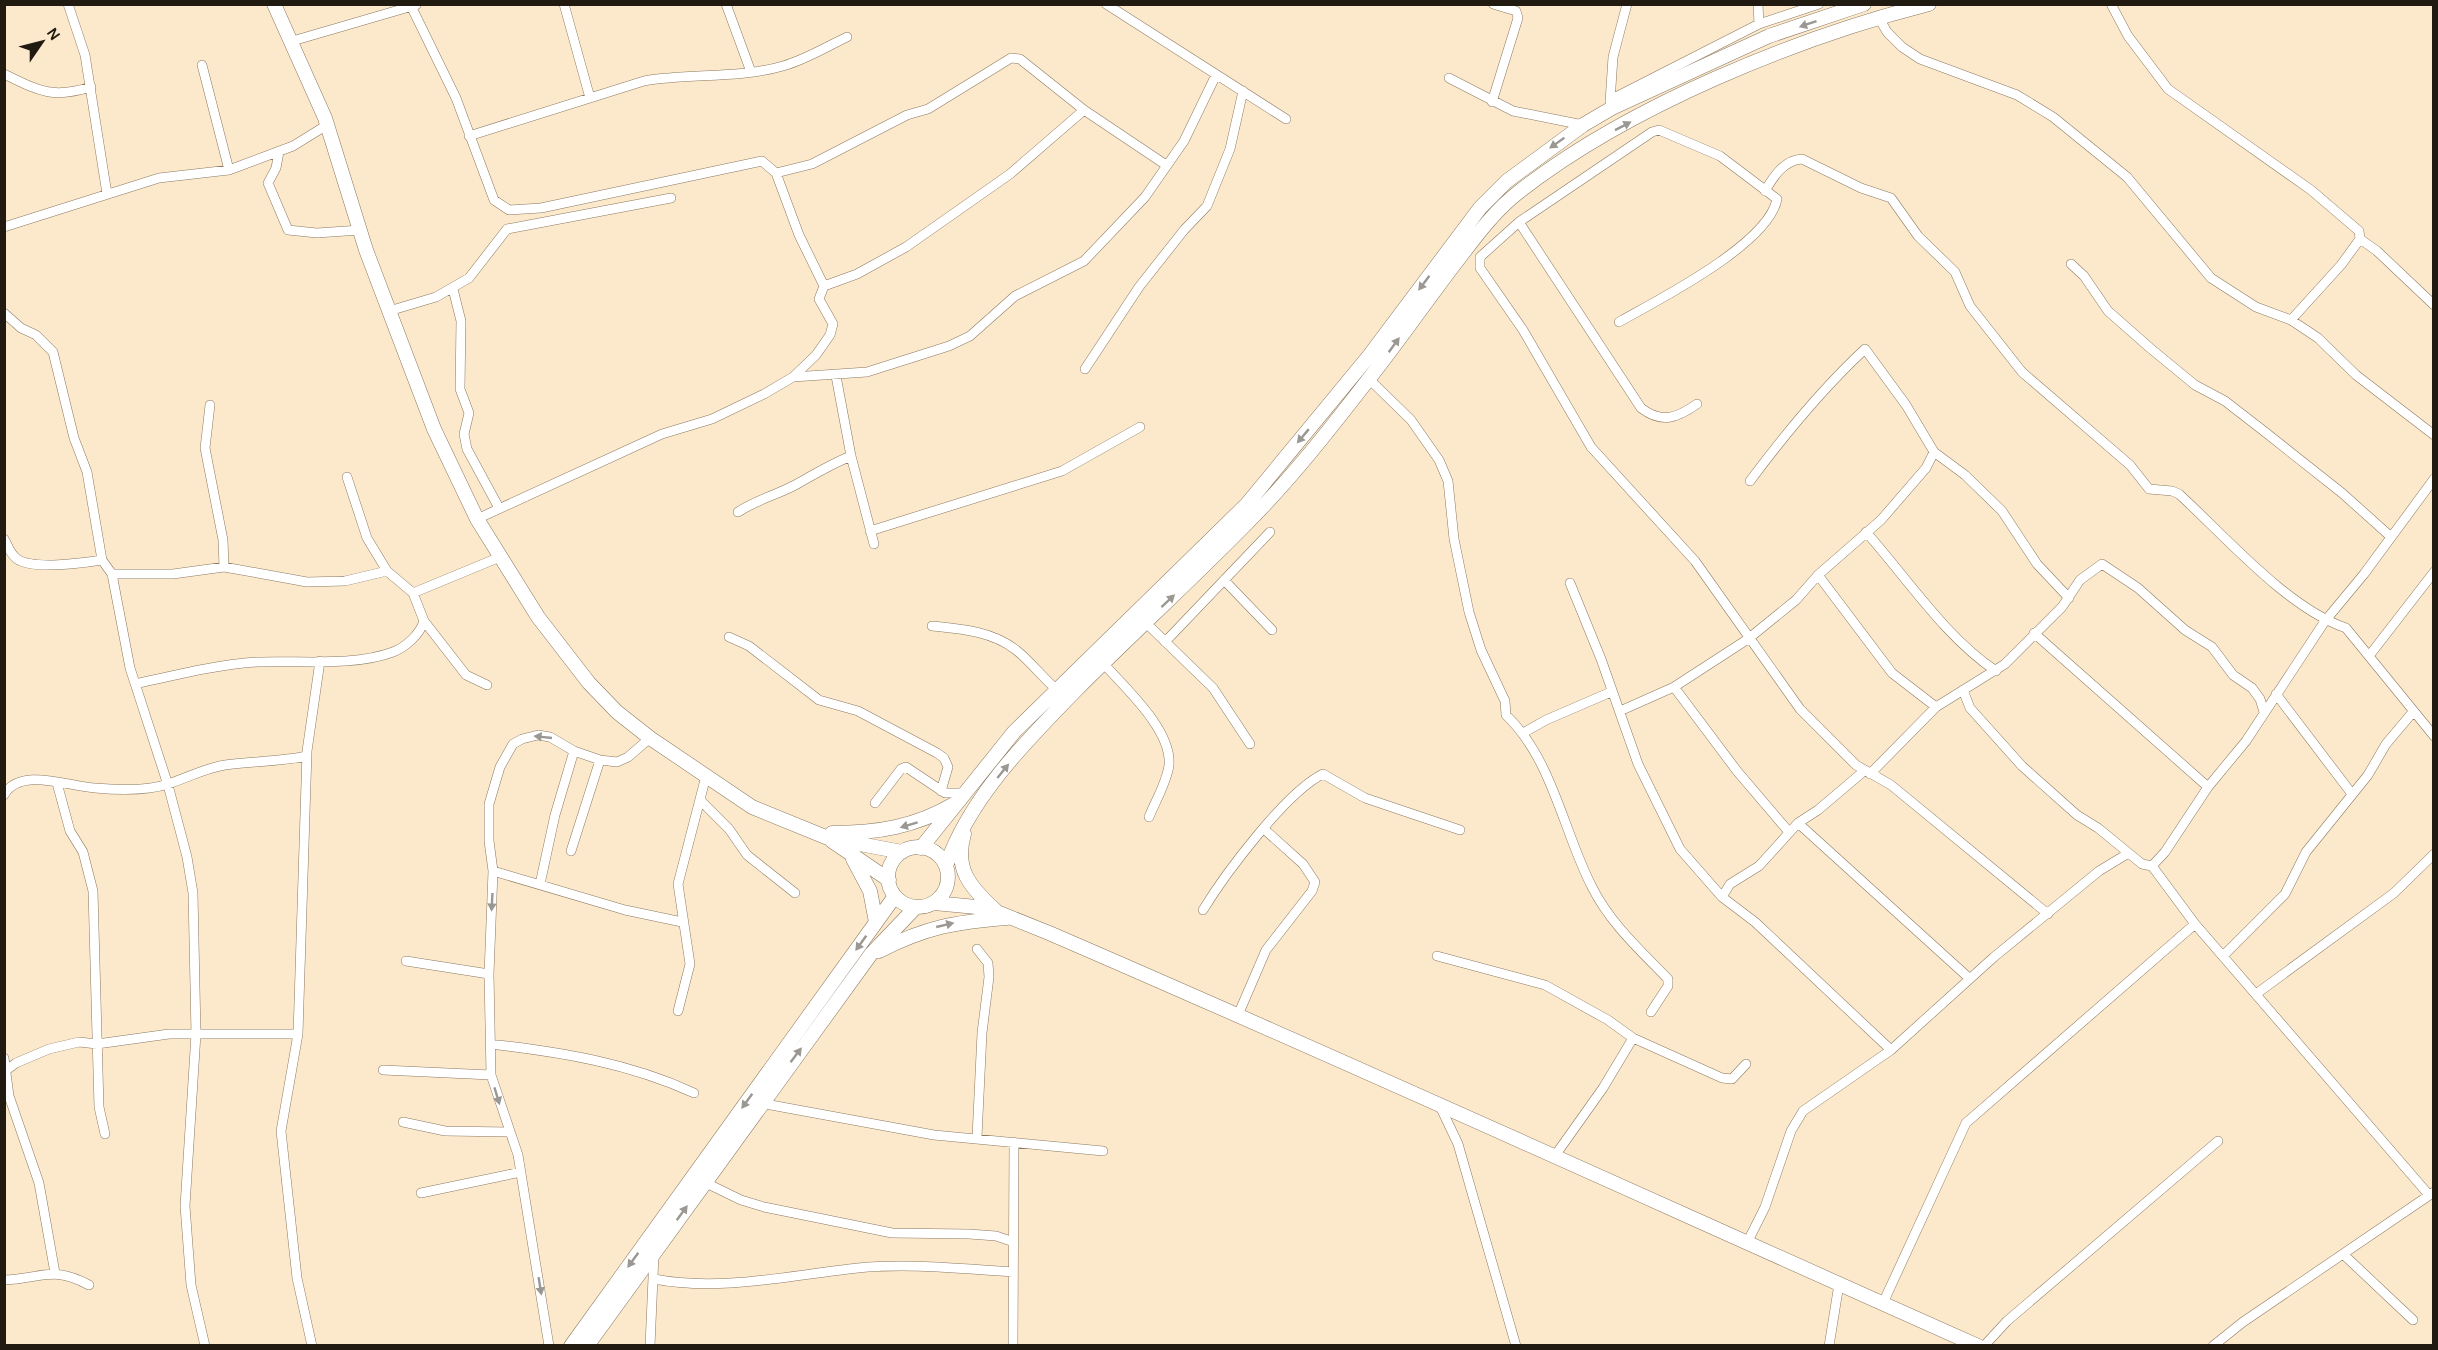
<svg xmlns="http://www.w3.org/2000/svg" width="2438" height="1350" font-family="Karla,sans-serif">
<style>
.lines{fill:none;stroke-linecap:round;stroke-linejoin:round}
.minor-casing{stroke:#8b7960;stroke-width:10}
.secondary-casing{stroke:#8b7960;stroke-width:15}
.minor{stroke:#fff;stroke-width:9}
.secondary{stroke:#fff;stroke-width:14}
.oneway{fill:#9b9893}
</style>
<rect width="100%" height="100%" fill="#fce9cc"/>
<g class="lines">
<defs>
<path id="minor" d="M68 4 85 55 107 194
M564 4 590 98
M726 4 751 72
M1106 4 1286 119
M1758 4 1759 24
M2111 4 2128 36 2168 89 2311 190 2359 231 2360 239 2341 265 2291 320
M411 6 456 98 494 200 509 210 541 208 762 161 776 173 799 235 824 286 819 299 833 324 830 335 816 355 793 377 764 394 712 419 662 434 477 519
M1879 18 1887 32 1902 47 1920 59 2017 95 2053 117 2127 177 2211 278 2256 307 2291 320 2318 338 2356 375 2434 435
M289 42 416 5
M202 65 229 170
M4 74C39 91 52 99 91 87
M1449 78 1513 111 1583 125
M1610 100 1759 24 1819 4
M1492 102 1518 18 1516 11 1493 4
M1610 102 1613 57 1627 4
M469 136 644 81C690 73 738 79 783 66 805 60 826 47 847 37
M279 152 276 168 268 183 288 230 317 233 360 230
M776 173 812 164 907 115 928 109 1011 58 1020 59 1084 110 1166 165
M1765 191C1773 177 1784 160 1802 159L1861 188 1891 198 1918 236 1955 272 1970 306 2022 372 2130 465 2149 489 2172 491 2179 494C2225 536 2287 608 2346 628L2434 736
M1519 222 1652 132 1659 130 1720 156 1777 199C1769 244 1658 300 1619 322
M4 227 159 178 229 170 293 146 327 125
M2360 239 2377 251 2434 305
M2071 264 2084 276 2108 311 2150 348 2195 385 2225 401 2265 432 2342 493 2390 536
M824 286 857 274 906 247 1010 174 1084 110
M453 289 461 321 460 389 469 413 464 434 467 449 499 508
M389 311 436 297 469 278 507 229 671 198
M4 313 21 328 36 335 53 352 74 438 87 472 102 560 112 574 130 668 168 785 187 857 193 893 196 1034 185 1206 191 1285 205 1346
M1085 369 1139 287 1184 230 1207 206 1230 149 1243 91
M836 376 851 456 874 544
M793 377 867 372 949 346 970 336 1015 296 1084 261 1145 197 1184 141 1216 75
M1369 379 1411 420 1439 460 1448 481 1454 539 1469 612 1481 650 1505 701 1506 715C1553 760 1563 831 1592 887 1610 923 1640 950 1668 979V986L1651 1012
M1697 404C1677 418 1662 424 1641 408L1519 222 1480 257V268L1523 330 1591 447 1695 561 1800 709 1856 765 1891 785 2048 914
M210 405 205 448 223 540 224 567
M347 477 367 538 387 571 413 593 424 621 466 675 487 685
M1750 481C1785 434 1822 389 1865 349L1906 405 1934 452 1965 475 2002 511 2037 564 2069 598
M738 512C758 499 777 495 797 484 815 474 831 464 851 456
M870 531 1062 471 1140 427
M1866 532C1906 577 1946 638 1996 671
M4 539C8 546 10 554 17 559 33 570 83 563 102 560
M112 574H173L224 567 307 582 345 581 387 571
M1818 575 1892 673 1936 707
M1224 580 1272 630
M1570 583 1601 659 1638 764 1680 849 1722 897 1755 922 1891 1050
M413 593 500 557
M1145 622 1213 688 1250 744
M932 626C961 629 992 631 1016 650 1030 661 1042 677 1056 689
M2034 633 2208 787
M729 637 749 646 819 700 858 711 937 753 944 758 948 767 941 791
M1165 642 1270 532
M2369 656 2434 572
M1103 663C1126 689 1172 730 1169 765 1167 782 1155 802 1149 817
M135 684C176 675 215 665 257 662 298 660 353 667 393 652 406 647 420 634 424 621
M1674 687 1737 771 1789 832
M1963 690 1970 708 2022 766 2077 815 2098 828 2142 864 2152 866 2195 924 2429 1195
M2276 694 2352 794
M1620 711 1674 687 1748 639 1796 600 1818 575 1881 520 1926 468 1934 452
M1523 733 1546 720 1611 692
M1870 774 1936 707 2005 664 2062 607 2080 580 2102 564 2138 588 2185 630 2212 647 2233 675 2252 688 2260 699 2264 712
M57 783 70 831 83 852 93 891 99 1107 105 1134
M4 795C20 766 70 787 95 788 117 790 147 791 168 784 187 778 205 768 225 765 252 761 279 762 307 756
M700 800 729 829 747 855 795 893
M875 803 901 769 906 767 945 793H965
M1798 823 1969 978
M571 851 600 760
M2152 866 2165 852 2208 787 2246 741 2325 621 2364 574 2434 479
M493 871 625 910 682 922
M540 884 555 815 574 751
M1722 897 1730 884 1759 866 1798 823 1818 810 1864 771
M1203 910C1225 874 1286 792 1323 774L1365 798 1460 830
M1437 956 1545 985 1608 1020 1633 1038 1722 1078 1732 1079 1746 1064
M2223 956 2285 894 2306 852 2368 775 2386 744 2413 712
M406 961 489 974
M2256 994 2394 893 2434 854
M678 1011 690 964 678 884 706 776
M1238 1015 1266 950 1312 891 1315 882 1303 864 1264 829
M490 1044C561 1052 629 1063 694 1093
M4 1058 9 1096 39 1183 55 1273
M8 1069 16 1063 49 1049 79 1042 97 1044 169 1034H298
M383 1070 491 1075
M760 1103 934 1135 1103 1151
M1439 1104 1458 1144 1516 1346
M403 1122 445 1131 509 1132
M977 1137 982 1033 989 977 988 963 977 949
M1554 1157 1603 1088 1633 1038
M704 1182 741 1200 764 1207 892 1233 969 1234 996 1236 1014 1242
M421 1193 521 1172
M1747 1243 1765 1207 1791 1131 1803 1111 1891 1050 1994 957 2099 871 2127 854
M2343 1254 2413 1320
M654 1279C721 1292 791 1275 858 1268 909 1263 962 1269 1013 1272
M4 1280C41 1279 52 1265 89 1285
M1883 1303 1966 1123 2195 924
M312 1346 297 1278 281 1131 298 1034 307 751 320 661
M549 1346 518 1155 491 1075 489 974 493 871 489 841V804L500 767 513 744 522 739 538 735 550 737 574 751 600 760 617 762 628 757 650 738
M650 1346 654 1255
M1013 1346 1014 1142
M1829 1346 1839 1284
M1984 1346 2007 1321 2218 1141
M2213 1346 2243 1322 2434 1192"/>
<path id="secondary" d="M274 4 325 118 366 250 434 429 477 519 538 617 589 683 617 712 650 738 752 807 828 838 902 852
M832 833C877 833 915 827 954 804
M964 834C954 869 970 887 995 910
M832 841 889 880
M888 877a30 30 0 1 1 60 0a30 30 0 1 1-60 0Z
M921 848 1014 732 1247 504 1369 356 1480 208 1507 181 1583 125 1612 108 1769 36 1864 4
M853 859 870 891 876 922
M946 866C970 797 1027 740 1077 689 1133 633 1191 580 1246 524 1291 479 1330 429 1368 380 1399 341 1427 300 1457 261 1476 236 1495 210 1520 191 1629 106 1796 38 1929 4
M934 903 987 908 1049 933C1360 1067 1668 1208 1978 1346
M879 951C926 927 955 922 1007 918
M571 1346 895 896
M587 1346 871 954 916 907"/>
</defs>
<!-- minor casing -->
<use href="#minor" class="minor-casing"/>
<!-- secondary casing -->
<use href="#secondary" class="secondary-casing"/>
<!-- minor -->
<use href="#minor" class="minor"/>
<!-- secondary -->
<use href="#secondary" class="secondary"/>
</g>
<!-- one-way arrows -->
<defs><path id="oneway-solid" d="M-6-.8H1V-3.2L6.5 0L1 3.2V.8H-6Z" transform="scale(1.5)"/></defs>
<g class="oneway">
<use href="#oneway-solid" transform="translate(1808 24) rotate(161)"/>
<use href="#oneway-solid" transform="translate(1623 126) rotate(-27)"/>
<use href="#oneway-solid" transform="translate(1557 143) rotate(145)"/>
<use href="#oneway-solid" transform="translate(1424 283) rotate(127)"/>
<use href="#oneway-solid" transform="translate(1394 345) rotate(-54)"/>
<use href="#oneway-solid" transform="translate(1303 436) rotate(130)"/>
<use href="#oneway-solid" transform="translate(1168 601) rotate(-43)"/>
<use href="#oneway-solid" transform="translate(543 737) rotate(-174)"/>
<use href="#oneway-solid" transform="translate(1003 771) rotate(-51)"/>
<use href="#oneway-solid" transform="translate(909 825) rotate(163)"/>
<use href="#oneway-solid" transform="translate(492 902) rotate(93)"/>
<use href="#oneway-solid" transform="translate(945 925) rotate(-13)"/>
<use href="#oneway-solid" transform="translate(861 943) rotate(126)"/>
<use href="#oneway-solid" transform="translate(796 1055) rotate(-53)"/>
<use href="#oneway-solid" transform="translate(497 1096) rotate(73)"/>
<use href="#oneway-solid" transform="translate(747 1101) rotate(126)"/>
<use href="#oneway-solid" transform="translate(682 1213) rotate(-54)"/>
<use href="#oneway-solid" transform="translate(633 1260) rotate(126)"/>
<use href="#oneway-solid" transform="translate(540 1286) rotate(81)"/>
</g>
<!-- border -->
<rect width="2438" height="1350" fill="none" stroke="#211a10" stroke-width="12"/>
<!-- north arrow -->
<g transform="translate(42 42) rotate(55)" stroke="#fce9cc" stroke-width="4.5" paint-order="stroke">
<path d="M0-4.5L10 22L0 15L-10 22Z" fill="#211a10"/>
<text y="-9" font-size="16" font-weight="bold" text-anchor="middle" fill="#211a10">N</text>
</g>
</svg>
